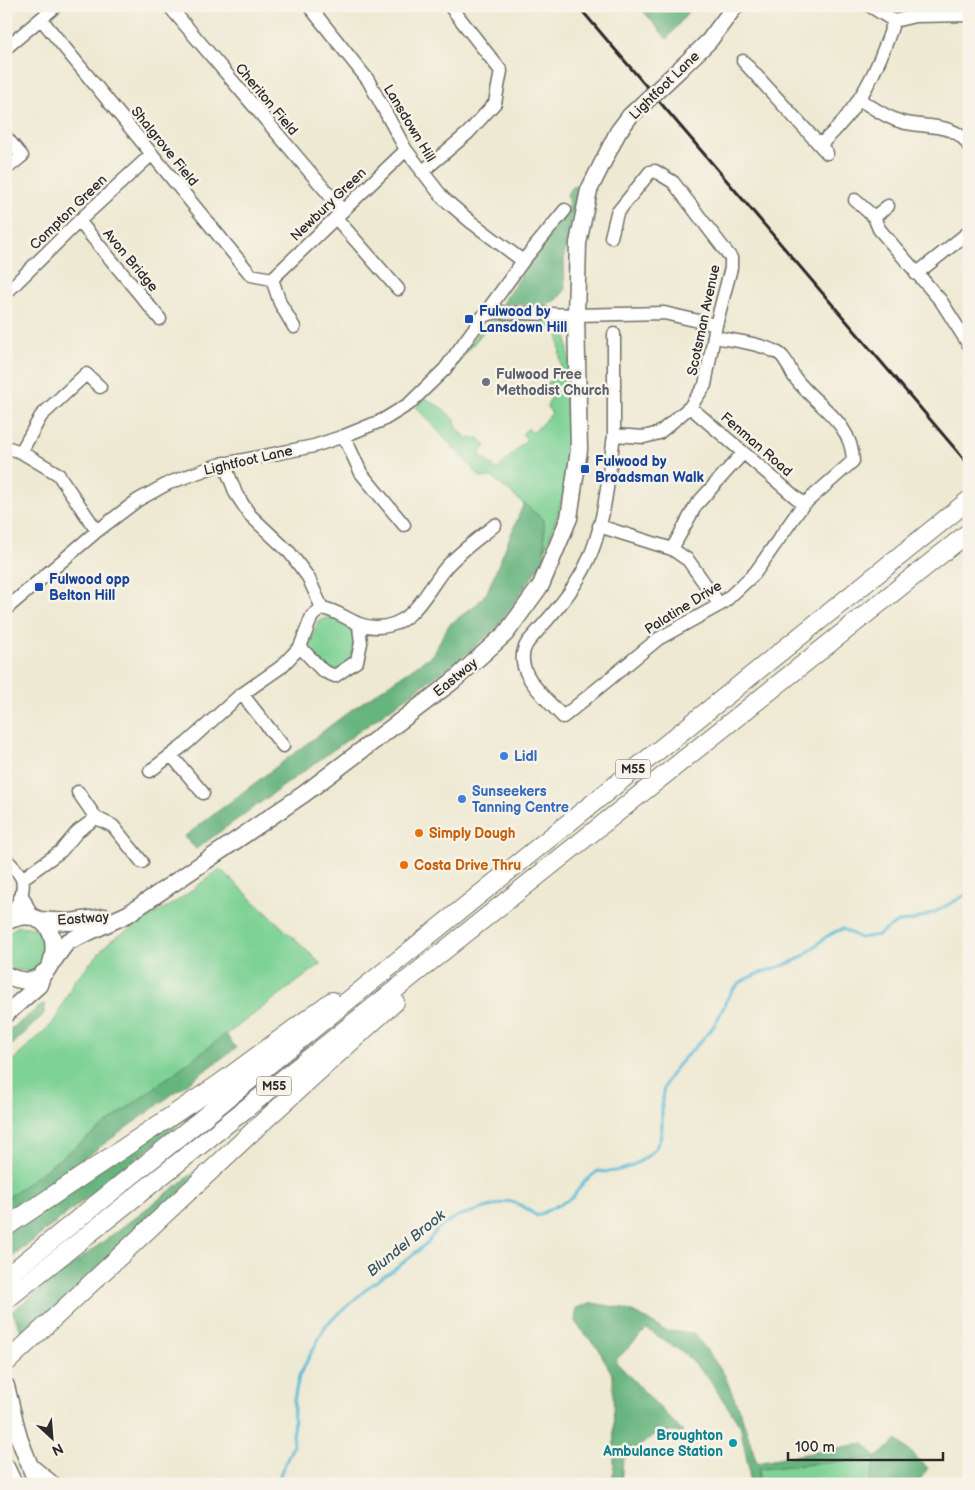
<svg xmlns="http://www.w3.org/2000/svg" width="975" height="1490" font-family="'Balsamiq Sans',sans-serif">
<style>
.green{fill:#7ed295;stroke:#547e60}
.forest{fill:#66b47e;stroke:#487054}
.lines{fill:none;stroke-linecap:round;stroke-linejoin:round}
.stream{stroke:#5abad8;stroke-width:3}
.minor-casing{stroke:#6f6e65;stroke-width:15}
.major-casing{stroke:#6f6e65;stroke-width:19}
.highway-casing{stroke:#6f6e65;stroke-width:20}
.minor{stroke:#fff;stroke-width:12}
.major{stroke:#fff;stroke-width:16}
.highway{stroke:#fff;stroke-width:18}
.rail{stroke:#2b2b2b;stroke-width:3}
.major-bridge-casing{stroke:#6f6e65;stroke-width:19;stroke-linecap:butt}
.major-bridge{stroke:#fff;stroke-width:16}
.transit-dot{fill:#1a4fb4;stroke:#f7f3e8;stroke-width:2}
.worship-dot{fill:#6b7280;stroke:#f7f3e8;stroke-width:2}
.shop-dot{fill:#3f7fe0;stroke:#f7f3e8;stroke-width:2}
.food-dot{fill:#e8710a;stroke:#f7f3e8;stroke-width:2}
.culture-dot{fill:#0f9aa8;stroke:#f7f3e8;stroke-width:2}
.labels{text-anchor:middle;stroke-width:5;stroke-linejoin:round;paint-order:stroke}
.shield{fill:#f7f3e8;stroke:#686764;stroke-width:1}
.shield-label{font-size:12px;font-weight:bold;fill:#2b2b2b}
.street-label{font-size:14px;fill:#2b2b2b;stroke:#f7f3e8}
.transit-label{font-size:14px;font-weight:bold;fill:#164399;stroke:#f7f3e8;text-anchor:start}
.worship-label{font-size:14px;font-weight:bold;fill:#5b616d;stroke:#f7f3e8;text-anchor:start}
.shop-label{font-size:14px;font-weight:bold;fill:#366cbe;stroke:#f7f3e8;text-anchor:start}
.food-label{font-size:14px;font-weight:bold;fill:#c56008;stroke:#f7f3e8;text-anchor:start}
.culture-label{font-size:14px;font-weight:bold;fill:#0d838f;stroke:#f7f3e8;text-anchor:end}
.water-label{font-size:15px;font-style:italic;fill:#39565f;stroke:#f7f3e8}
</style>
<rect width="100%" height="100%" fill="#f7f3e8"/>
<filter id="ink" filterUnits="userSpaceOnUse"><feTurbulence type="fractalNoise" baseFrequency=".02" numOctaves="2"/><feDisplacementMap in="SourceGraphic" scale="10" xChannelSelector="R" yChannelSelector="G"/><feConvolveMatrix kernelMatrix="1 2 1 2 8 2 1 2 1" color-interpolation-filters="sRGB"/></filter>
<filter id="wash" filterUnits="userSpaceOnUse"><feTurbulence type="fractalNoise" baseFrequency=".0096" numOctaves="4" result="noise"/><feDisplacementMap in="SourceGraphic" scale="20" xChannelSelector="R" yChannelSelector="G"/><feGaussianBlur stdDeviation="1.12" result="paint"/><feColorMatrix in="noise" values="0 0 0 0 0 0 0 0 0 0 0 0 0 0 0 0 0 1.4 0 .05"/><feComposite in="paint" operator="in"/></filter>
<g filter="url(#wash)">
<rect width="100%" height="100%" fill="#eee9d2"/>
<!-- green -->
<path class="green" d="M511 316 564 320 566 324C569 370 575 420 569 466 565 494 556 523 545 550L544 521 492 477 481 478 416 407 425 398 442 408 455 420 457 428 468 439 479 438 486 446 479 454 497 470 527 439 522 434 528 428 532 433 535 431 552 413 547 407 551 398 543 388 561 371 558 328H545L539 320 498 322 489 325 448 374 431 390 488 322Z
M338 617 353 628 354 647 349 663 337 670 326 668 309 648 318 621 326 618Z
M220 869 321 964 6 1199V1131L16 1117 6 1102V1067L53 1023 75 980 110 941 180 899Z
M18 926 36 928 47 943 45 961 31 972 13 969 6 963V934Z
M876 1458 869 1484H758L759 1469Z"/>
<!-- forest -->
<path class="forest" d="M639 6H693L667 39Z
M574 185 579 188 564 255 565 290 558 299 543 306 502 303 569 208 567 194Z
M524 503 544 521 545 558 496 628 469 652 196 849 184 837 351 710 432 655 449 625 478 603 487 592Z
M44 1003V1014L6 1051V1030L14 1027Z
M226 1034 236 1048 6 1215V1199Z
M240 1076 6 1262V1232Z
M225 1149 25 1339 12 1311Z
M592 1303 622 1308 639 1315 666 1331 694 1333 724 1374 741 1414 757 1463 864 1443 876 1458 897 1440 928 1468 917 1484H869L876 1458 759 1469 758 1484H749V1470L740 1425 708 1378 684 1353 647 1329 615 1361 683 1432H657L623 1460 621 1484H612L614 1464 613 1376 599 1350 575 1322 576 1308Z"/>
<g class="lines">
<!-- stream -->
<path class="stream" d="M276 1484 293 1446 294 1400 299 1376 326 1325 371 1285 398 1267 427 1243 438 1228 458 1216 509 1201 522 1206 537 1216 572 1198 585 1181 598 1171C618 1175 649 1162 659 1142 666 1127 658 1101 665 1085 676 1061 698 1047 713 1027 723 1013 726 993 741 982 759 970 782 969 800 958 817 948 821 935 843 929L860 938 878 935 898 922 911 921 935 912 969 893"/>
</g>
</g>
<g filter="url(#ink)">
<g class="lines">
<defs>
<path id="minor" d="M169 6 343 211
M309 6 368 80 406 150 443 198 471 222 523 261
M870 6 894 21 915 16 969 15
M41 19 251 275 272 279
M6 48 56 6
M743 61 827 153
M860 100C874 108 886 118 902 122 922 128 959 122 969 147
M6 137 22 156 6 169
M820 145C859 110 878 70 894 21
M422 172 468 133 495 103 501 71 450 6
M855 200 874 217 879 229 941 301 969 345
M874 217 888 206
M336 218 398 289
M79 221 160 319
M611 237 617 213 650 172 655 171 673 182 731 258V268L716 325 705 385 690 407 659 433 644 437 614 435V334
M916 274 969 232
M272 279 406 150
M272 279 280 303 294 327
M6 293 79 221 152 154
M486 315 497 312 576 315 664 313 716 325
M690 407 800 501 802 506
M614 435C608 479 605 529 584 569 570 596 548 619 528 642 509 669 546 698 563 717L658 639 723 603 755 573 802 506 853 461C852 421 816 406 795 378 790 371 786 357 778 353 759 343 736 341 715 337
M344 436 361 473 404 525
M6 447 21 452 58 474 97 531
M21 452 41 416 86 374 100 387
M224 463 236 494 250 515 290 553 308 577 322 608
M599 526 672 549 688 560 720 605
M672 549 696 505 743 453
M6 609 97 531 138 500 169 483 218 465 314 446 344 436 383 420 409 404 445 369 523 261 565 210
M300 647 323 671 335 676 357 661 361 643 359 626
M242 694 283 746
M171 755 203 793
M150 771 187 743 238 697 281 667 300 647 312 616 322 608C341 611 354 627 375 627 415 628 426 589 448 565 462 550 479 538 495 525
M78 792 96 818
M6 859C11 865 20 873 22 879 26 894 14 910 6 921
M22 879 61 851 78 831 96 818 113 826 142 862
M21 893 33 918
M28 1462 55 1484"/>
<path id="major" d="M680 69 709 41 735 6
M38 920 70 922 105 917
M6 922C70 891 69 1006 6 975
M53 961 67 942 128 914 304 794 453 681 506 633 541 585 569 518 579 450 576 315 578 243 589 190 618 132 630 116
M6 1014 39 985 43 973
M6 1386 19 1438 37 1484
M6 1467 14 1484"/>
<path id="highway" d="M6 1227 219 1084 332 1001
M6 1277C328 1019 646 757 969 500
M6 1300 969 532
M6 1363 266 1119 395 1002"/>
</defs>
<!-- minor casing -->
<use href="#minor" class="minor-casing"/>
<!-- major casing -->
<use href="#major" class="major-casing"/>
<!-- highway casing -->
<use href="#highway" class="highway-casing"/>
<!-- minor -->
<use href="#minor" class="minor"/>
<!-- major -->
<use href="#major" class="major"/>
<!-- highway -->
<use href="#highway" class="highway"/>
<!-- rail -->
<path class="rail" d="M578 6 969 465"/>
<defs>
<path id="major-bridge" d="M630 116 680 69"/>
</defs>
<!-- major-bridge casing -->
<use href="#major-bridge" class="major-bridge-casing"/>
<!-- major-bridge -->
<use href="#major-bridge" class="major-bridge"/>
</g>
</g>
<!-- markers -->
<g class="transit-dot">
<rect x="464" y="314" width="10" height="10" rx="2.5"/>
<rect x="580" y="464" width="10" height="10" rx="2.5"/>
<rect x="34" y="582" width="10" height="10" rx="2.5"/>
</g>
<circle class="worship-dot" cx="486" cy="382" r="5"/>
<g class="shop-dot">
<circle cx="504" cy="756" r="5"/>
<circle cx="462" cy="799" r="5"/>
</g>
<g class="food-dot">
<circle cx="419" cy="833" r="5"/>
<circle cx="404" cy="865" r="5"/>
</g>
<circle class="culture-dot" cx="733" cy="1443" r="5"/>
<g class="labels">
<!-- shield labels -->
<g class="shield">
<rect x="615.5" y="759.5" width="35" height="19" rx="4"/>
<rect x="256.5" y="1076.5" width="35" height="19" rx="4"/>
</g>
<g class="shield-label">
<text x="633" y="773">M55</text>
<text x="274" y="1090">M55</text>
</g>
<!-- street labels -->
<g class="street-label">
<text transform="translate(664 85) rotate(-44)" y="5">Lightfoot Lane</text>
<text transform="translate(267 99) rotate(50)" y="5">Cheriton Field</text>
<text transform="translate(410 123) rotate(59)" y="5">Lansdown Hill</text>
<text transform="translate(165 146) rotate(51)" y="5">Shalgrove Field</text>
<text transform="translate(328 204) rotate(-44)" y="5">Newbury Green</text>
<text transform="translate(68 212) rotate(-44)" y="5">Compton Green</text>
<text transform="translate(131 260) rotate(50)" y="5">Avon Bridge</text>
<text transform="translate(703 320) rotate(-78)" y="5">Scotsman Avenue</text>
<text transform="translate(757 444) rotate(41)" y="5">Fenman Road</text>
<text transform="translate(248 460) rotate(-13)" y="5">Lightfoot Lane</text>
<text transform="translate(683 607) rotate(-32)" y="5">Palatine Drive</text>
<text transform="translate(455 677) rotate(-39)" y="5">Eastway</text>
<text transform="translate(83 918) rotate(-4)" y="5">Eastway</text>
</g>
<!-- transit labels -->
<g class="transit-label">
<text x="479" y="316">Fulwood by<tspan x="479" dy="16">Lansdown Hill</tspan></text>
<text x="595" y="466">Fulwood by<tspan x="595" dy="16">Broadsman Walk</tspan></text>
<text x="49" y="584">Fulwood opp<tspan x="49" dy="16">Belton Hill</tspan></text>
</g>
<!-- worship labels -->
<g class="worship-label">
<text x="496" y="379">Fulwood Free<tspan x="496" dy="16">Methodist Church</tspan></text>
</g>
<!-- shop labels -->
<g class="shop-label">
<text x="514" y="761">Lidl</text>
<text x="472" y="796">Sunseekers<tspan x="472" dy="16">Tanning Centre</tspan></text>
</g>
<!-- food labels -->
<g class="food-label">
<text x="429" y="838">Simply Dough</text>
<text x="414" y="870">Costa Drive Thru</text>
</g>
<!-- culture labels -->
<g class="culture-label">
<text x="723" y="1440">Broughton<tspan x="723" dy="16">Ambulance Station</tspan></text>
</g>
<!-- water labels -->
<g class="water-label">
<text transform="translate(406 1243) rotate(-39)" y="5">Blundel Brook</text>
</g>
</g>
<!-- margin -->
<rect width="975" height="1490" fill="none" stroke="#f7f3e8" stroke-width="25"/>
<!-- north arrow -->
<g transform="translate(52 1438) rotate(154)" stroke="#f7f3e8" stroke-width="4" paint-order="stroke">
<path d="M0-4L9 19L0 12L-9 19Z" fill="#2b2b2b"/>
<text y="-8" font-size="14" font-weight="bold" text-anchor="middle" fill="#2b2b2b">N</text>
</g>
<!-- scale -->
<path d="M788 1452v8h155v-8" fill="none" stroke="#2b2b2b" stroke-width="2.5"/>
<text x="795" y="1452" font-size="15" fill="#2b2b2b" stroke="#f7f3e8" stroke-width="4" paint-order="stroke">100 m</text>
</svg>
